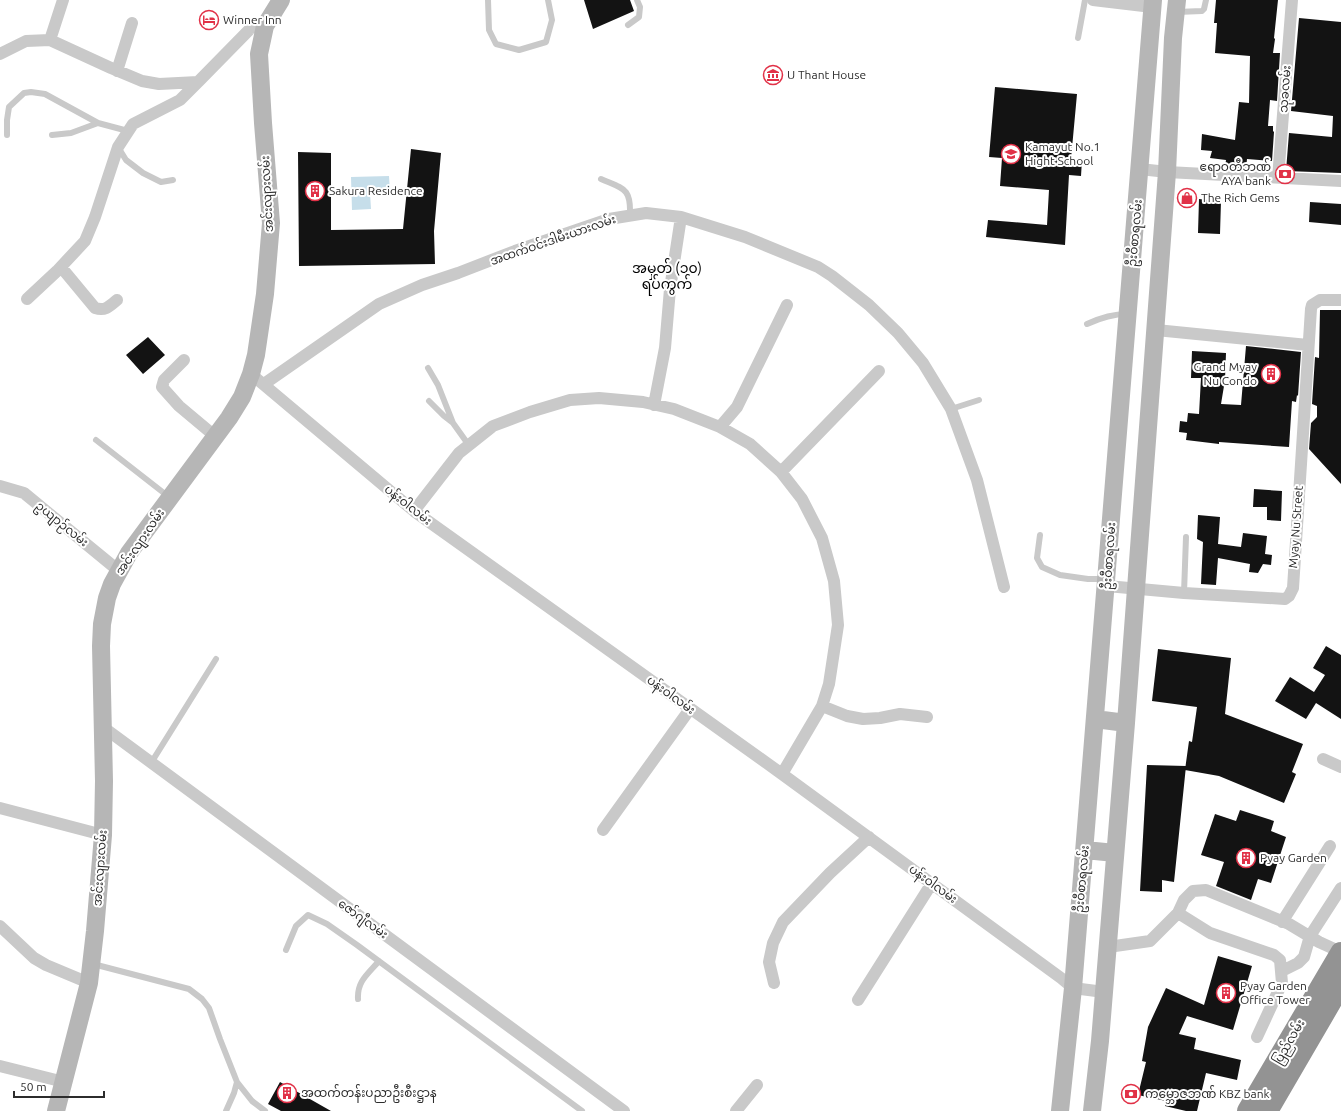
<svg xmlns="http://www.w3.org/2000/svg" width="1341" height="1111" font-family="Ubuntu,'Noto Sans Myanmar',sans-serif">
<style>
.water{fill:#c6deea}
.building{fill:#131313}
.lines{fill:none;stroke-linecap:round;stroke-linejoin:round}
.lane{stroke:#c9c9c9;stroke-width:6}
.street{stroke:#c9c9c9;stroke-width:12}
.secondary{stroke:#b6b6b6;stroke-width:18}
.highway{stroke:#939393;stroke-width:22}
.labels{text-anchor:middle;stroke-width:4;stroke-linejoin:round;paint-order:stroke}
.poi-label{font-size:12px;fill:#2c2c2c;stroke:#fff;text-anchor:start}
.street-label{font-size:12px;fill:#2c2c2c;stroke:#fff}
.quarter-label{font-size:14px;fill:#000;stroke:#fff}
</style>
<rect width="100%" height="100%" fill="#fff"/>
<!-- water -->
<path class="water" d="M389 176 390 193H370L371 209 352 210 351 177Z"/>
<!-- building -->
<path class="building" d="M584 0H630L634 11 593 29Z
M1216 0H1278L1274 38 1275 39 1273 53H1280L1277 101 1270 100 1268 126H1273V131L1274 132 1272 161 1247 159 1246 169 1225 167 1226 160 1210 158 1212 151 1201 150 1202 134 1235 140 1239 102 1249 103 1250 56 1215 53 1217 23H1214Z
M1299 18 1341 22V173L1286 171 1289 133 1332 137 1333 116 1291 111Z
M995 87 1077 94 1071 159 1082 160 1081 176 1069 175 1065 245 986 237 988 220 1047 225 1049 190 1000 186 1002 158 989 157Z
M411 149 441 153 434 231 435 264 299 266 298 152 331 153V230L403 229Z
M1199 199 1221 201 1220 234 1198 233Z
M1310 202 1341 204V225L1309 222Z
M1320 310H1341V484L1309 449 1311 423 1317 417V406L1312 404 1315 357 1319 358Z
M148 337 165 355 143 374 126 355Z
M1246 346 1301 352 1298 396 1297 395 1296 402 1292 401 1289 447 1219 442V444L1186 440 1187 433 1179 432 1180 421 1187 422 1188 413 1199 414 1201 378H1191L1192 351 1226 353 1225 380 1221 404 1241 405Z
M1254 489 1282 491 1281 521 1267 520V507H1253Z
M1198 515 1220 517 1218 544 1241 547 1243 533 1267 536 1265 554 1272 555 1271 565 1263 564 1258 573 1249 572 1250 564 1218 558 1216 585 1201 584 1203 542 1197 539Z
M1326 646 1341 655V719L1316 703 1306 719 1275 701 1290 677 1314 692 1325 675 1313 668Z
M1158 649 1231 658 1225 714 1303 744 1292 772 1296 774 1284 803 1219 776 1185 770 1189 741 1192 742 1197 707 1152 701Z
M1147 765 1186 766 1174 882 1162 880V892L1140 891Z
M1240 810 1274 821 1271 831 1286 837 1271 883 1258 879 1251 900 1216 886 1224 862 1201 855 1215 814 1236 821Z
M1218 956 1252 966 1233 1030 1187 1016 1179 1034 1196 1038 1194 1049 1241 1060 1237 1080 1206 1073 1197 1111H1186L1165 1106 1166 1101 1138 1095 1146 1062 1142 1061 1148 1027 1166 988 1204 1005Z
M280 1082 331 1111H281L268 1104Z"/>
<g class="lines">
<!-- lane -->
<path class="lane" d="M488 0 489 30 496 44 519 50 546 42 552 20 548 0
M1177 12 1202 11 1204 9 1206 0
M628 25 639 17 640 7 637 0
M1078 38 1085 0
M7 135V120L9 107 24 93 31 92 45 94 98 123 128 131
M52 135 71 133 98 123
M118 147 126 160 143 173 161 182 173 180
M601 179C624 189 631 188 630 215
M1087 324C1100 318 1112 314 1127 314
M428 368 438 385 453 423 468 444
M429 401 444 416 453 423
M951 409 979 400
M96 440 169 497
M1040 535 1037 558 1042 567 1060 575 1088 579H1105
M1184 593 1186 537
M151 763 216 659
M286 950 296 926 308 915 327 924 357 945 582 1111
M93 964 189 989 202 999 209 1008 220 1039 237 1082 234 1093 226 1111
M358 999C357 981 368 974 379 961
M237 1082 252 1101 265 1111"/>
<!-- street -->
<path class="street" d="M1093 0 1152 7
M50 40 63 0
M0 54 26 41 50 40 111 68 142 81 159 84 198 82 251 28 265 26
M117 71 132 23
M1140 169 1167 172 1341 181
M1278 178 1292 0
M61 267 95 308C105 311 109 307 117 300
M27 299 57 271 85 241 95 217 118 147 133 124 180 100 198 82
M1156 330 1308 345
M184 360 164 380 162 387 179 406 216 437
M251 374 414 511 782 774 1061 978 1073 988 1104 992
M264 384 379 304 422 285 458 273 515 251 609 219 646 213 681 217 745 237 818 267 832 276 869 305 898 333 923 363 951 409 977 480 1004 587
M654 405 665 348 670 289 681 217
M720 427 737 407 787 305
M781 472 879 371
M0 486 24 493 119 571
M414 511 459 453 493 426 530 412 570 400 599 398 643 402 674 409 720 427 750 444 781 472 802 499 822 538 834 581 838 625 829 684 822 706 782 774
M1107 586 1184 593 1285 599 1289 596 1293 588 1311 309 1312 305 1320 300H1341
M822 706 847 716 863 719 880 718 900 714 927 717
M103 727 624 1111
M1323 759 1341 767
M0 808 103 835
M603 830 690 709
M1282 922 1330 846
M0 926 34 958 46 965 89 983
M1108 947 1150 941 1178 913
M1282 971 1298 963 1304 957 1310 936 1341 888
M774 983 769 962 773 943 783 922 830 873 869 837
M858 1000 932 883
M1257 1037 1282 983 1280 960 1274 955 1210 933 1178 913 1184 900 1193 891 1206 890 1289 924 1319 942 1341 952
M0 1066 64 1082
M736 1111 757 1085"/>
<!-- secondary -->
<path class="secondary" d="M1095 719 1126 723
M1085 850 1115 853
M56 1111 89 983 95 931 103 835 104 781 101 646 102 624 107 598 112 584 129 553 229 418 242 397 251 374 256 355 265 294 271 223 263 123 259 54 265 26 281 0
M1060 1111 1073 988 1153 0
M1092 1111 1100 1041 1126 723 1167 172 1173 38 1177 0"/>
<!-- highway -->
<path class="highway" d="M1248 1111 1341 953
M1267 1111 1341 984"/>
</g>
<!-- icons -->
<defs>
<symbol id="hotel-ring" viewBox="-11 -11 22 22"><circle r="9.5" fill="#fff" stroke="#e13147" stroke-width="1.5"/><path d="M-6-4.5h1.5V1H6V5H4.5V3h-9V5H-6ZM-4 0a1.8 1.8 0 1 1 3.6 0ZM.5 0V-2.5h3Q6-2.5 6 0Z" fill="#e13147"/></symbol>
<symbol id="museum-ring" viewBox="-11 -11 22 22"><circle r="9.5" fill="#fff" stroke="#e13147" stroke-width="1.5"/><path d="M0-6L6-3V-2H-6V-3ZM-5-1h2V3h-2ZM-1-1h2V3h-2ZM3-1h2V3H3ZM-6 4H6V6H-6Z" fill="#e13147"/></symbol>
<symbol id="school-ring" viewBox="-11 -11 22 22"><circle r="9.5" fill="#fff" stroke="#e13147" stroke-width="1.5"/><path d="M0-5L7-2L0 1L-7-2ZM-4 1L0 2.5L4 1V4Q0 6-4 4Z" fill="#e13147"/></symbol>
<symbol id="bank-ring" viewBox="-11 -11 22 22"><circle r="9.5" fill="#fff" stroke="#e13147" stroke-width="1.5"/><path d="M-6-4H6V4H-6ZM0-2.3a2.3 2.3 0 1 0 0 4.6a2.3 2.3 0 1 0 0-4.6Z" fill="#e13147"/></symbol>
<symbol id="building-ring" viewBox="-11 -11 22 22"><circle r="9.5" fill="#fff" stroke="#e13147" stroke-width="1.5"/><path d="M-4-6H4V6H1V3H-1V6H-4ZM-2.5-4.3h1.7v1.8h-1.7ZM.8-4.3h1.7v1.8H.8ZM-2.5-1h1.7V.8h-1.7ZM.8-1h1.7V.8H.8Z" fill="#e13147"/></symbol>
<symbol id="shop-ring" viewBox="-11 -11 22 22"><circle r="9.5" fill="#fff" stroke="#e13147" stroke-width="1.5"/><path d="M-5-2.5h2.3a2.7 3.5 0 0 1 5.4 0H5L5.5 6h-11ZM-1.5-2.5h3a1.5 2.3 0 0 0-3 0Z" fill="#e13147"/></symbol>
</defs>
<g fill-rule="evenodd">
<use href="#hotel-ring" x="198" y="9" width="22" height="22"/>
<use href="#museum-ring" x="762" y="64" width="22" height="22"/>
<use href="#school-ring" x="1000" y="143" width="22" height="22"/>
<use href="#bank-ring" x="1274" y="163" width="22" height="22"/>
<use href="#building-ring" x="304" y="180" width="22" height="22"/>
<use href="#shop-ring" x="1176" y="187" width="22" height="22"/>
<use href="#building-ring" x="1260" y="363" width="22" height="22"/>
<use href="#building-ring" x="1235" y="847" width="22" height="22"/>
<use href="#building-ring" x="1215" y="982" width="22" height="22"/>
<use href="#building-ring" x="276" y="1082" width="22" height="22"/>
<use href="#bank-ring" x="1120" y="1083" width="22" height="22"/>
</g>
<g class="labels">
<!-- poi labels -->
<g class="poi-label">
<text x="223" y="24">Winner Inn</text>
<text x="787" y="79">U Thant House</text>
<text x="1025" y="151">Kamayut No.1<tspan x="1025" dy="14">Hight School</tspan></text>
<text x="1271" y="171" text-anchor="end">ဧရာဝတီဘဏ်<tspan x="1271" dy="14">AYA bank</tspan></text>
<text x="329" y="195">Sakura Residence</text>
<text x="1201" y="202">The Rich Gems</text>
<text x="1257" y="371" text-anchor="end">Grand Myay<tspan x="1257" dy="14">Nu Condo</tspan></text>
<text x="1260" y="862">Pyay Garden</text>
<text x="1240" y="990">Pyay Garden<tspan x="1240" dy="14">Office Tower</tspan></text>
<text x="301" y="1097">အထက်တန်းပညာဦးစီးဋ္ဌာန</text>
<text x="1145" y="1098">ကမ္ဘောဇဘဏ် KBZ bank</text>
</g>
<!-- street labels -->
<g class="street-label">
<text transform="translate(1285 89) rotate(-86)" y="4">သုခလမ်း</text>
<text transform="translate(267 194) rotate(-93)" y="4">အင်းလျားလမ်း</text>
<text transform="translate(1135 233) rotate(-85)" y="4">ဦးဝီစာရလမ်း</text>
<text transform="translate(553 240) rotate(-19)" y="4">အထက်ဝင်းဒါမီးယားလမ်း</text>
<text transform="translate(408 505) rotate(38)" y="4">ပန်းဝါလမ်း</text>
<text transform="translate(62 524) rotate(39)" y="4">ဥယျာဉ်လမ်း</text>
<text transform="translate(1296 527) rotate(-86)" y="4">Myay Nu Street</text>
<text transform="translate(140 542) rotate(-56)" y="4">အင်းလျားလမ်း</text>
<text transform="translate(1109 556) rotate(-86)" y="4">ဦးဝီစာရလမ်း</text>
<text transform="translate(671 695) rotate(36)" y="4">ပန်းဝါလမ်း</text>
<text transform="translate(100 868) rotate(-86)" y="4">အင်းလျားလမ်း</text>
<text transform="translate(1082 879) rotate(-85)" y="4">ဦးဝီစာရလမ်း</text>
<text transform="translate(933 884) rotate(36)" y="4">ပန်းဝါလမ်း</text>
<text transform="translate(363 919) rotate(36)" y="4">ဇော်ဂျီလမ်း</text>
<text transform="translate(1289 1042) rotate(-60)" y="4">ပြည်လမ်း</text>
</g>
<!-- quarter labels -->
<g class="quarter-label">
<text x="667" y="273">အမှတ် (၁၀)<tspan x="667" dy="16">ရပ်ကွက်</tspan></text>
</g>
</g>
<!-- scale -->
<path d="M14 1091v6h90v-6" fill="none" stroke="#2c2c2c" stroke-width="2"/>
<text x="20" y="1091" font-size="12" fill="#2c2c2c" stroke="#ffffff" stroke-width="3" paint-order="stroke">50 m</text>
</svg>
